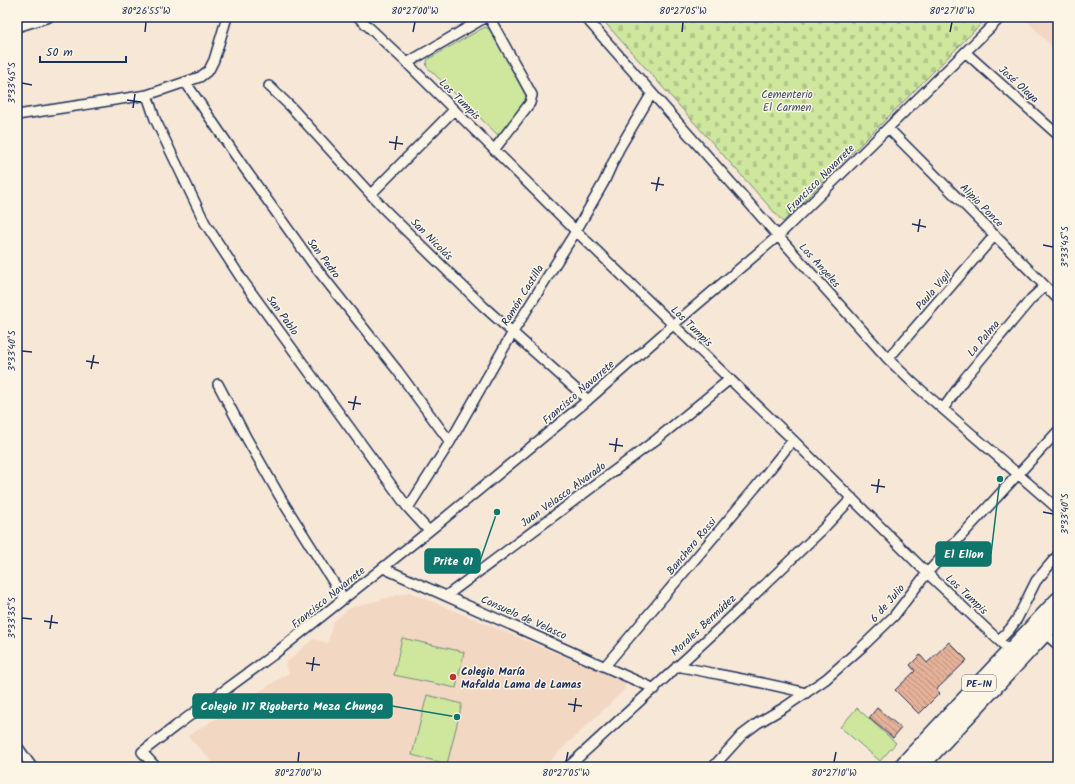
<svg xmlns="http://www.w3.org/2000/svg" width="1075" height="784" font-family="Kalam,sans-serif">
<style>
.built{fill:#f2d7c3}
.cemetery{fill:url(#cemetery-stones);stroke:#748b7e}
.green{fill:#cee79d;stroke:#748b7e}
.building{fill:url(#building-back-hatch);stroke:#1b2f5e}
.lines{fill:none;stroke-linecap:round;stroke-linejoin:round}
.minor-casing{stroke:#1b2f5e;stroke-width:12}
.trunk-casing{stroke:#1b2f5e;stroke-width:18}
.minor{stroke:#fcf5e5;stroke-width:9}
.trunk{stroke:#fcf5e5;stroke-width:15}
.ticks{fill:none;stroke:#1b2f5e;stroke-width:1.5}
.poi-dot{fill:#c8321e;stroke:#fcf5e5;stroke-width:1.5}
.labels{text-anchor:middle;stroke-width:3;stroke-linejoin:round;paint-order:stroke}
.shield{fill:#fcf5e5;stroke:#5e6a86;stroke-width:1}
.shield-label{font-size:10px;font-weight:bold;fill:#1b2f5e}
.street-label{font-size:11px;fill:#1b2f5e;stroke:#fcf5e5}
.park-label{font-size:11px;fill:#3f546b;stroke:#fcf5e5}
.poi-label{font-size:11px;font-weight:bold;fill:#1b2f5e;stroke:#fcf5e5;text-anchor:start}
.leader{fill:none;stroke:#0f766e;stroke-width:1.5}
.callout-dot{fill:#0f766e;stroke:#fcf5e5;stroke-width:1.5}
.callout{fill:#0f766e;stroke:#0f766e;stroke-width:1.5}
.callout-label{font-size:12px;text-anchor:middle;font-weight:bold;fill:#fff}
.neatline{fill:none;stroke:#1b2f5e;stroke-width:1.5}
.ticks-label{font-size:10px;text-anchor:middle;fill:#1b2f5e}
</style>
<defs>
<pattern id="cemetery-stones" width="16" height="16" patternUnits="userSpaceOnUse"><rect width="16" height="16" fill="#cee79d"/><path d="M2 7V4a2 2 0 0 1 4 0v3zM10 15v-3a2 2 0 0 1 4 0v3z" fill="#b0c68a"/></pattern>
<pattern id="building-back-hatch" width="6" height="6" patternUnits="userSpaceOnUse"><rect width="6" height="6" fill="#e5b198"/><path d="M-1 5l2 2M0 0l6 6M5-1l2 2" fill="none" stroke="#b9907f"/></pattern>
</defs>
<rect width="100%" height="100%" fill="#f7e7d6"/>
<filter id="ink" filterUnits="userSpaceOnUse"><feTurbulence type="fractalNoise" baseFrequency=".025" numOctaves="2"/><feDisplacementMap in="SourceGraphic" scale="8" xChannelSelector="R" yChannelSelector="G"/><feConvolveMatrix kernelMatrix="1 2 1 2 8 2 1 2 1" color-interpolation-filters="sRGB"/></filter>
<g filter="url(#ink)">
<!-- built -->
<path class="built" d="M1023 17H1055L1058 21V49L1056 51Z
M409 592 626 682 624 690 543 767H217L188 736 289 673 285 664 313 639 328 643 333 622 350 608Z"/>
<!-- cemetery -->
<path class="cemetery" d="M600 17H988L783 222Z"/>
<!-- green -->
<path class="green" d="M485 27 491 30 527 98V101L505 136H499L426 66 428 59Z
M402 638 464 652 456 688 394 675Z
M427 695 462 704 447 764 412 755Z
M857 708 896 743 880 761 840 727Z"/>
<!-- building -->
<path class="building" d="M949 642 967 660 936 690 940 693 919 714 895 690 915 671 910 665 920 655 927 663Z
M877 708 901 728 893 738 869 718Z"/>
<g class="lines">
<defs>
<path id="minor" d="M358 17 407 63 576 231 793 440 927 573 1010 651
M489 17 532 95 530 103 494 150
M585 17 778 236 888 359 913 383 1058 509
M17 27 49 17
M965 52 1058 135
M407 63 486 17
M186 83 245 169 313 264 397 370 450 442
M269 86 291 107 385 210 483 306 588 400
M147 95 155 119 205 223 243 281 395 490 408 508 429 531
M17 115 147 95 200 77 209 70 214 60 227 17
M888 128 1058 299
M371 194 454 110
M888 359 995 235
M218 384 247 439 283 502 344 599
M943 409 965 378 1031 299 1045 286
M408 508 450 442 513 332 576 231 604 182 619 149 652 93
M383 568 655 689
M446 596 657 439 730 379
M1041 630 1058 645
M999 640 1010 629 1017 619 1036 581 1058 555
M605 666 755 488 793 440
M677 666C720 675 764 682 806 693
M17 746 32 767
M156 767 142 752 177 725 273 655 429 531 588 400 673 325 778 236 1001 17
M568 767 727 621 822 530 852 498
M713 767 742 735 758 723 785 707 826 679 862 647 894 616 927 573 1058 431"/>
<path id="trunk" d="M901 767 1058 600
M920 767 1058 619"/>
</defs>
<!-- minor casing -->
<use href="#minor" class="minor-casing"/>
<!-- trunk casing -->
<use href="#trunk" class="trunk-casing"/>
<!-- minor -->
<use href="#minor" class="minor"/>
<!-- trunk -->
<use href="#trunk" class="trunk"/>
</g>
</g>
<!-- ticks -->
<path class="ticks" d="M145 32 146 22M413 32 415 22M682 32 683 22M950 32 952 22M22 83 32 85M127 100 141 102M133 108 135 94M389 142 403 144M395 150 397 136M651 183 664 185M656 191 659 177M912 224 926 227M918 232 920 219M1043 245 1053 247M22 351 32 352M86 361 99 363M91 369 94 355M348 402 361 404M353 410 356 396M609 444 623 446M615 452 617 438M871 485 885 487M877 493 879 479M1043 512 1053 514M22 618 32 619M44 621 58 623M50 629 52 615M306 663 320 665M312 671 314 657M568 704 582 706M574 712 576 698M298 762 299 752M566 762 568 752M834 762 836 752"/>
<!-- markers -->
<circle class="poi-dot" cx="453" cy="677" r="4"/>
<g class="labels">
<!-- shield labels -->
<rect class="shield" x="962" y="675" width="34" height="16" rx="3"/>
<g class="shield-label">
<text x="979" y="687">PE-1N</text>
</g>
<!-- street labels -->
<g class="street-label">
<text transform="translate(1019 84) rotate(42)" y="4">José Olaya</text>
<text transform="translate(460 99) rotate(45)" y="4">Los Tumpis</text>
<text transform="translate(820 178) rotate(-45)" y="4">Francisco Navarrete</text>
<text transform="translate(982 205) rotate(45)" y="4">Alipio Ponce</text>
<text transform="translate(432 239) rotate(45)" y="4">San Nicolás</text>
<text transform="translate(324 258) rotate(53)" y="4">San Pedro</text>
<text transform="translate(820 265) rotate(48)" y="4">Los Angeles</text>
<text transform="translate(933 290) rotate(-49)" y="4">Paula Vigil</text>
<text transform="translate(522 295) rotate(-58)" y="4">Ramón Castilla</text>
<text transform="translate(283 315) rotate(54)" y="4">San Pablo</text>
<text transform="translate(692 326) rotate(44)" y="4">Los Tumpis</text>
<text transform="translate(983 338) rotate(-50)" y="4">La Palma</text>
<text transform="translate(578 392) rotate(-41)" y="4">Francisco Navarrete</text>
<text transform="translate(563 494) rotate(-36)" y="4">Juan Velasco Alvarado</text>
<text transform="translate(691 546) rotate(-50)" y="4">Banchero Rossi</text>
<text transform="translate(967 594) rotate(43)" y="4">Los Tumpis</text>
<text transform="translate(328 597) rotate(-39)" y="4">Francisco Navarrete</text>
<text transform="translate(887 603) rotate(-49)" y="4">6 de Julio</text>
<text transform="translate(524 617) rotate(24)" y="4">Consuelo de Velasco</text>
<text transform="translate(703 625) rotate(-43)" y="4">Morales Bermúdez</text>
</g>
<!-- park labels -->
<g class="park-label">
<text x="787" y="98">Cementerio<tspan x="787" dy="13">El Carmen</tspan></text>
</g>
<!-- poi labels -->
<g class="poi-label">
<text x="461" y="675">Colegio María<tspan x="461" dy="13">Mafalda Lama de Lamas</tspan></text>
</g>
</g>
<!-- callouts -->
<path class="leader" d="M1000 479L991 554M497 512L480 561M457 717L392 706"/>
<g class="callout-dot">
<circle cx="1000" cy="479" r="4"/>
<circle cx="497" cy="512" r="4"/>
<circle cx="457" cy="717" r="4"/>
</g>
<g class="callout">
<rect x="936" y="542" width="55" height="24" rx="4"/>
<rect x="425" y="549" width="55" height="24" rx="4"/>
<rect x="193" y="694" width="199" height="24" rx="4"/>
</g>
<g class="callout-label">
<text x="964" y="558">El Elion</text>
<text x="453" y="565">Prite 01</text>
<text x="292" y="710">Colegio 117 Rigoberto Meza Chunga</text>
</g>
<!-- margin -->
<rect width="1075" height="784" fill="none" stroke="#fcf5e5" stroke-width="44"/>
<!-- scale -->
<path d="M40 56v6h86v-6" fill="none" stroke="#1b2f5e" stroke-width="2"/>
<text x="46" y="56" font-size="12" fill="#1b2f5e" stroke="#fcf5e5" stroke-width="3" paint-order="stroke">50 m</text>
<rect x="22" y="22" width="1031" height="740" class="neatline"/>
<g class="ticks-label">
<text x="146" y="14">80°26'55"W</text>
<text x="415" y="14">80°27'00"W</text>
<text x="683" y="14">80°27'05"W</text>
<text x="952" y="14">80°27'10"W</text>
<text transform="translate(11 83) rotate(-90)" y="4">3°33'45"S</text>
<text transform="translate(1064 247) rotate(-90)" y="4">3°33'45"S</text>
<text transform="translate(11 351) rotate(-90)" y="4">3°33'40"S</text>
<text transform="translate(1064 514) rotate(-90)" y="4">3°33'40"S</text>
<text transform="translate(11 618) rotate(-90)" y="4">3°33'35"S</text>
<text x="298" y="776">80°27'00"W</text>
<text x="566" y="776">80°27'05"W</text>
<text x="834" y="776">80°27'10"W</text>
</g>
</svg>
